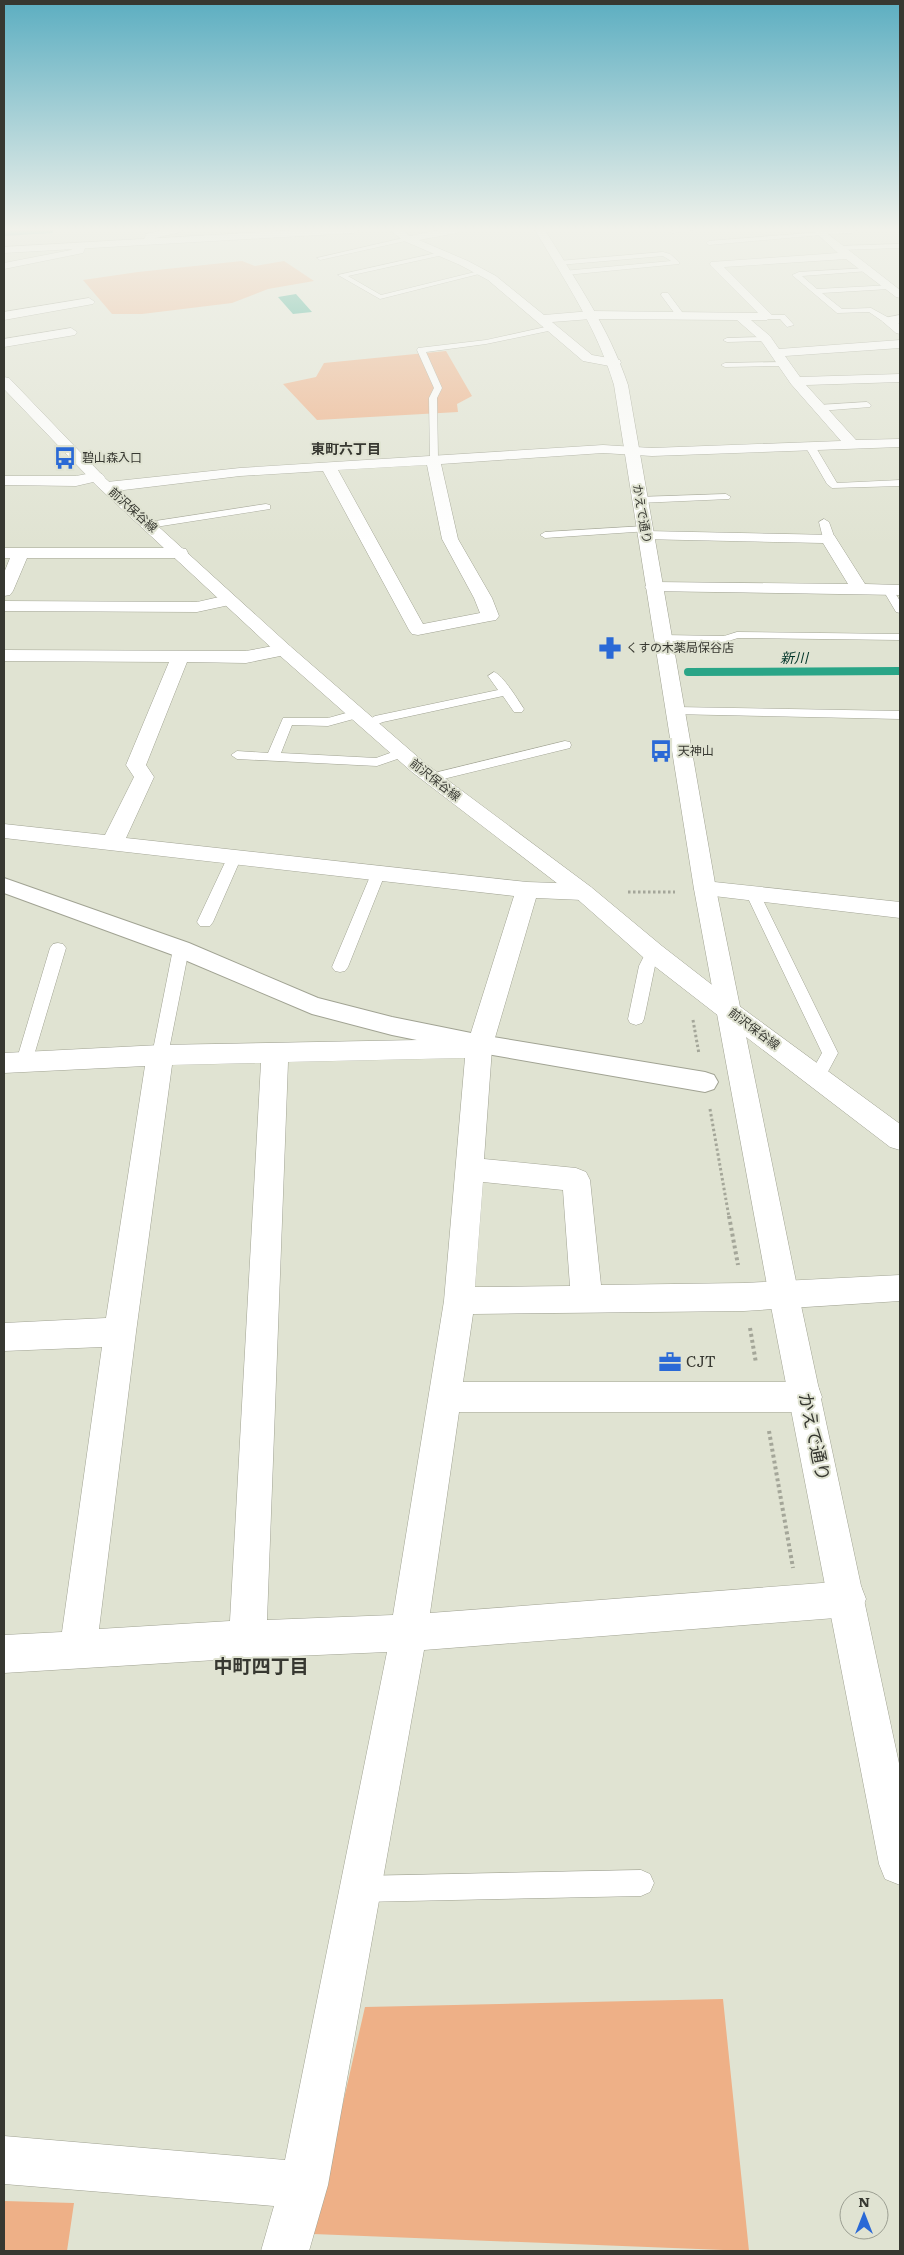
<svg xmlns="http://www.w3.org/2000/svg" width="904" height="2255" font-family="Literata,'Noto Sans JP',serif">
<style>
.green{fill:#eeb087}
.water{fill:#2aa587}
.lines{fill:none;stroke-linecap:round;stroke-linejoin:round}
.stream{stroke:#2aa587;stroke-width:8}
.service-casing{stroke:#a1a393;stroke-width:1}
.pedestrian-casing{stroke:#a1a393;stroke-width:2}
.minor-casing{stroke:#a1a393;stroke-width:1}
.tertiary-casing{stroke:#a1a393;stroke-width:1}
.secondary-casing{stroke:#a1a393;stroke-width:1}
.path-far1{stroke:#a4a699;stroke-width:3;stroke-dasharray:2.5 2.5;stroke-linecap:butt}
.path{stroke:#a4a699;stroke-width:4;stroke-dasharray:3 3;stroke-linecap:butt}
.service{fill:#fff;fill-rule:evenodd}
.pedestrian{fill:#fff;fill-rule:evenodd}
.minor{fill:#fff;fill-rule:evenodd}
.tertiary{fill:#fff;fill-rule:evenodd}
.secondary{fill:#fff;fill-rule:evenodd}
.labels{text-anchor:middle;stroke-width:4;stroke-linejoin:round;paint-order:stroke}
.far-poi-label{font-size:12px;fill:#373831;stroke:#e0e3d2;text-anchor:start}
.far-street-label{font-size:12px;fill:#373831;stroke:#e0e3d2}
.far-neighbourhood-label{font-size:14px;font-weight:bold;fill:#373831;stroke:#e0e3d2}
.far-water-label{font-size:14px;font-style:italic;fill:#003428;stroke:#e0e3d2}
.poi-label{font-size:15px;fill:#373831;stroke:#e0e3d2;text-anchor:start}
.near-street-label{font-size:18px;fill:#373831;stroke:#e0e3d2}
.near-neighbourhood-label{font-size:19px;font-weight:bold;fill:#373831;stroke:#e0e3d2}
</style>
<rect width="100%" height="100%" fill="#e0e3d2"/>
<!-- green -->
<path class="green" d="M242 261 255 266 284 261 314 281 268 289 232 303 142 314H112L83 280 138 272Z
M446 351 472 396 457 404 458 412 317 420 283 384 316 377 324 363Z
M723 1999 749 2251 313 2234 365 2007Z
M4 2201 74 2203 67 2251H4Z"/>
<!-- water -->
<path class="water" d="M4 230H53V233L4 236Z
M296 294 312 312 293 314 278 297Z"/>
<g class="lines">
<!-- stream -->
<path class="stream" d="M688 672 900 671"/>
<defs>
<path id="service" d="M674 230H693L672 233 671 232Z
M823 232V234L821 235 709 245 706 243 709 241Z
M408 237 410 238V240L320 260 317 258Z
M900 244V248L838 250 835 248 838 246Z
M441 252 444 254 443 255 348 276 381 295 483 270 487 272 380 299 338 275Z
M663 252 670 254 679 262V264L566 275 562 273 563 271 671 261 663 256 559 265 556 263 559 261Z
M867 268 869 269V271L802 276 817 289 892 285 893 287 889 289 822 293 842 309 871 308 891 319V323H885L869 312 837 313 792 275 799 272Z
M662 293H668L685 316 684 318H678L661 295Z
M762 315H785L794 325 787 327 780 319H762Z
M550 326H553V330L486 344 426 352 442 388 437 398 438 459 433 462 430 461 429 398 434 388 417 350 418 348 486 340Z
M769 337V341H766L727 342 723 340 727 338Z
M786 362V366H783L725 367 721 365 725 363Z
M867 402 871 405 870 407 819 411 815 408 819 405Z
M810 443 815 446 837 483 900 480V486L832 488 827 484 805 446Z
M726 494 731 497 729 499 639 503 634 500 639 497Z
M266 504 270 505V509L149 528 144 525 149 522Z
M824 519 829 522 834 536 832 540 828 541 823 538 819 522Z
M645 526 650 529 649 531 545 538 540 535 545 532Z
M888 587 892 588 900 601V613L896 612 883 590Z
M737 632 900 634V640L738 638 725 642 662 641 656 638 662 635 724 636Z
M494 672C503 675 518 700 524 709L522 712H514L503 696 383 722 368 728 362 724 375 716 498 690 488 676Z
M675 707 900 711V719L671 714 669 711Z
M357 710 363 714 361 717 328 726 292 725 281 753 376 758 401 749 407 753 406 756 377 766 237 759 231 755 237 751 268 753 283 718H328Z
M565 741 570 742 571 745 570 748 431 782 424 778 426 775Z
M235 851 240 853 242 856 213 922 210 926H200L197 922 228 856 230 853Z
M378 869 383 871 385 874 348 967 345 971 340 972 335 971 332 967 371 874 373 871Z
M753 889 758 891 760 894 838 1053 823 1081 817 1082 811 1081 809 1076 822 1053 746 894 748 891Z
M58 943 63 944 66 948 32 1062 30 1066 24 1068 18 1066 16 1062 50 948 53 944Z
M181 944 186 945 189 949 168 1055 166 1059 160 1061 154 1059 152 1055 173 949 176 945Z
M653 947 658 948 661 952 655 966 644 1019 642 1023 636 1025 630 1023 628 1019 639 966 648 948Z
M641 1870 650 1874 654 1883 650 1892 641 1896 361 1902 352 1898 348 1889 352 1880 361 1876Z"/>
<path id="pedestrian" d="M4 878 189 943 318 998 392 1017 481 1035 705 1072 714 1075 718 1082 714 1089 705 1092 481 1053 392 1035 312 1014 173 955 4 893Z"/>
<path id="minor" d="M163 230H182L181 232 155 238 152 244H144L143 242 146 234Z
M390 230H402L410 236 440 230H462L457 233 419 240 468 261 496 276 544 315 591 311 758 313 711 266 710 264 711 262 838 253 813 230H857L852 233 828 234 900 290V298L896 297 846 259 724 267 772 315 767 320H751L770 336 779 349 900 340V348L785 356 800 377 900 374V382L806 385 856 440 900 439V447L652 456 603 453 441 464 458 539 492 598 499 616 496 620 490 621 418 635 412 634 409 630 323 471 240 476 107 492 102 490 99 487 102 484 107 482 240 468 603 445 652 448 841 441 791 384 762 342 737 320 591 319 552 322 592 355 620 360 621 363 615 367 583 361 488 280 460 265 404 241ZM427 465 442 539 474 598 480 613 423 624 338 470Z
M81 243 86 246 83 253 4 269V263L71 250Z
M89 298 95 302 93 304 4 320V312Z
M900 315V323H898L900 324V334L896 333 882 321 884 318Z
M71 328 77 332 75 335 4 347V339Z
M97 472 102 474 105 477 102 480 76 486 4 485V476H76Z
M646 531 834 535 865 584 900 585V595L648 591 645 587 648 583 654 582 848 584 823 543 640 539 638 536 640 533Z
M4 548H180L186 549 188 553 186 557 180 558H27L13 591 10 595 4 596V573L10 558H4Z
M228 595 234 596 237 600 234 604 197 612 4 611V601L197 602Z
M284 644 290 646 293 650 290 654 246 663 187 662 146 765 154 777 126 838 527 882 583 884 591 887 594 892 591 897 583 900 536 898 492 1048 484 1159 576 1168 586 1172 590 1180 601 1285 744 1283 900 1275V1301L744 1311 473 1314 463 1382H806L818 1386 822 1397 818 1408 806 1412H459L430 1613 848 1581 861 1586 866 1599 861 1612 848 1617 424 1650 328 2185 309 2251H261L274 2206 4 2184V2136L285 2160 387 1652 248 1658 4 1673V1635L62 1632 102 1347 4 1351V1323L106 1318 145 1066 4 1073V1053L160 1045 469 1039 514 896 4 838V824L105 835 134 777 126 765 169 662 4 661V650L246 651ZM465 1058 444 1301 393 1615 267 1620 288 1062ZM261 1063 230 1621 99 1629 136 1332 172 1065ZM483 1182 563 1190 570 1286 475 1287Z
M705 881 900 902V918L697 894 694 889 697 884Z"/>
<path id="tertiary" d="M535 230H545C576 281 609 328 628 385L716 889 799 1296 900 1768V1885L885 1879 879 1864 769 1296 694 889 614 385C597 328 565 281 535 230Z"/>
<path id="secondary" d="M299 230H359L354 233 4 253V247Z
M4 377 9 378 106 479 290 646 426 764 591 887 662 946 738 1005 900 1124V1150L890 1147 720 1017 644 958 575 897 412 772 278 654 96 485 4 389Z"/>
</defs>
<!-- service casing -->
<use href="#service" class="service-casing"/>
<!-- pedestrian casing -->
<use href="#pedestrian" class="pedestrian-casing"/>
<!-- minor casing -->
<use href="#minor" class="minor-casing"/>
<!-- tertiary casing -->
<use href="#tertiary" class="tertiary-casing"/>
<!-- secondary casing -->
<use href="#secondary" class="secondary-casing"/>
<!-- path-far1 -->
<path class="path-far1" d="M628 892H675
M693 1020 699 1054
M710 1109 729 1217"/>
<!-- path -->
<path class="path" d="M729 1216 738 1265
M750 1328 756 1363
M769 1431 793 1568"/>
<!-- service -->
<use href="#service" class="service"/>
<!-- pedestrian -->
<use href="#pedestrian" class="pedestrian"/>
<!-- minor -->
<use href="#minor" class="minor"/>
<!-- tertiary -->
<use href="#tertiary" class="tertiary"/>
<!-- secondary -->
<use href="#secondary" class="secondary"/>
</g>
<!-- sky -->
<linearGradient id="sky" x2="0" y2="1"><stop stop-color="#5caec1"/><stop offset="0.42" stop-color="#f1f2eb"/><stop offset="1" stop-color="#f1f2eb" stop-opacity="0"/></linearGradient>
<rect width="904" height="546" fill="url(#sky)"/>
<!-- icons -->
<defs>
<symbol id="bus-bare" viewBox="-9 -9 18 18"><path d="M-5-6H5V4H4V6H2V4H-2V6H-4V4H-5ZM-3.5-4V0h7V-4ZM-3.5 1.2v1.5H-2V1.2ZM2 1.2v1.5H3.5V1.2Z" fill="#2a69d6" stroke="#e0e3d2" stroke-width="2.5" paint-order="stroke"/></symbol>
<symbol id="pharmacy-bare" viewBox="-9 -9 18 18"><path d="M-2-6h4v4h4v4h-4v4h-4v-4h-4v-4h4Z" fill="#2a69d6" stroke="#e0e3d2" stroke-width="2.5" paint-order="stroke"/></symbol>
<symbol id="office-bare" viewBox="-9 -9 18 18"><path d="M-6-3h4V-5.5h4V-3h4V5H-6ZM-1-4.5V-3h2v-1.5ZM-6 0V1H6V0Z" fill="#2a69d6" stroke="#e0e3d2" stroke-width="2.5" paint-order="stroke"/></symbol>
</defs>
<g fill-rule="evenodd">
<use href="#bus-bare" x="49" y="442" width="32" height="32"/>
<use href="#pharmacy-bare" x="594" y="632" width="32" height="32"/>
<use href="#bus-bare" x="645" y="735" width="32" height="32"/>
<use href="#office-bare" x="654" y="1346" width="32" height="32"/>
</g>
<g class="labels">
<!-- far-poi labels -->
<g class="far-poi-label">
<text x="82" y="462">碧山森入口</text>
<text x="626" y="652">くすの木薬局保谷店</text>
<text x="678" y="755">天神山</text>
</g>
<!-- far-street labels -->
<g class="far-street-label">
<text transform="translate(133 510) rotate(42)" y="4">前沢保谷線</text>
<text transform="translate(642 514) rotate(80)" y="4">かえで通り</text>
<text transform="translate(435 780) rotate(38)" y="4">前沢保谷線</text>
<text transform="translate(754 1029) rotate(37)" y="4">前沢保谷線</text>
</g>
<!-- far-neighbourhood labels -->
<g class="far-neighbourhood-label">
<text x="346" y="454">東町六丁目</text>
</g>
<!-- far-water labels -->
<g class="far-water-label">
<text x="794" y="663">新川</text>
</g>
<!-- poi labels -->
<g class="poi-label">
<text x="686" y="1367">CJT</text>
</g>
<!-- near-street labels -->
<g class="near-street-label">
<text transform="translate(814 1437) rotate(78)" y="6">かえで通り</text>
</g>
<!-- near-neighbourhood labels -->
<g class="near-neighbourhood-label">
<text x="261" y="1673">中町四丁目</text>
</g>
</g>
<!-- border -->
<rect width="904" height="2255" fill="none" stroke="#373831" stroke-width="10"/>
<!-- north arrow -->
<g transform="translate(864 2215)"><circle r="24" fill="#e0e3d2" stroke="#9c9f92"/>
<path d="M0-4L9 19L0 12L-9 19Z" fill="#2a69d6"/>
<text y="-8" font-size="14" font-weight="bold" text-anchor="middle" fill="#373831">N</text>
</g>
</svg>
